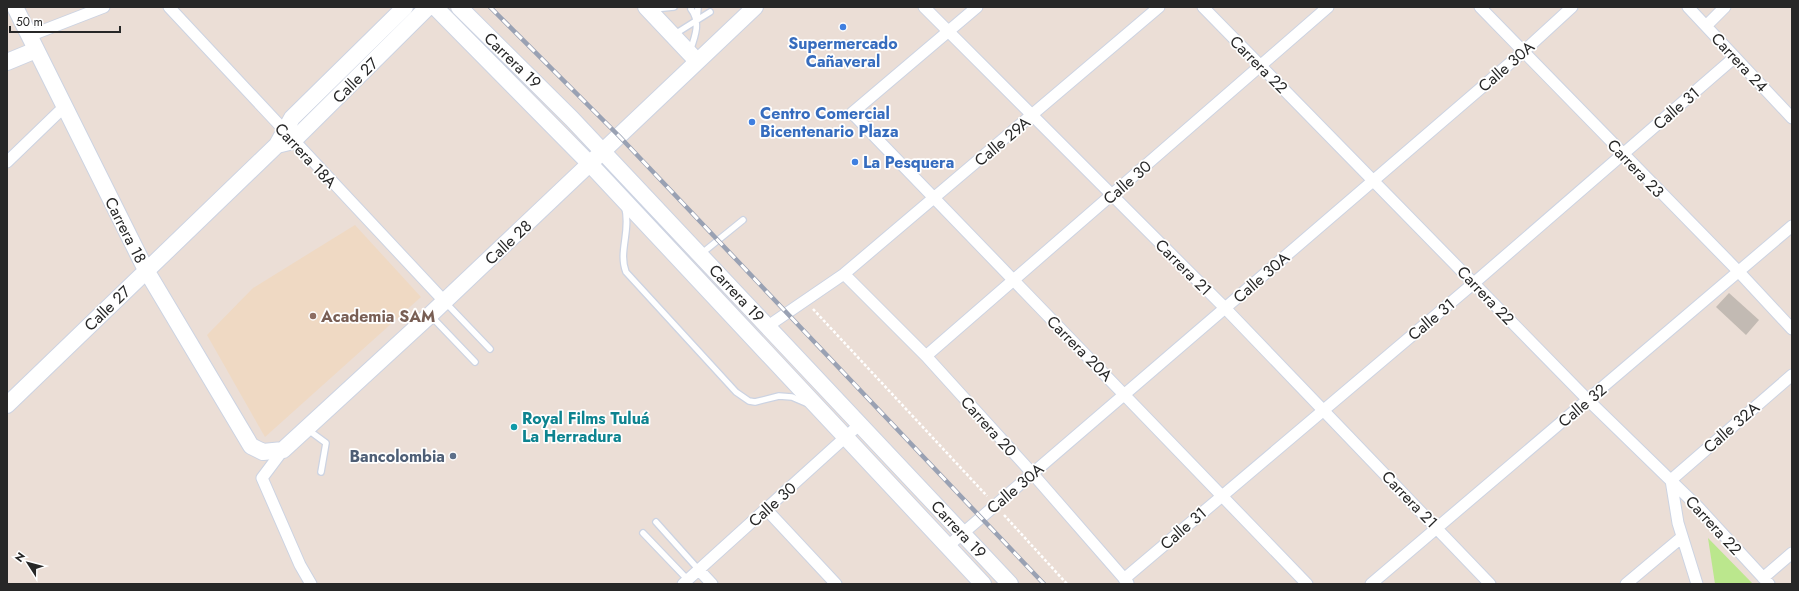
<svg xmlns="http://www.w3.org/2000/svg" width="1799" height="591" font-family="Jost,sans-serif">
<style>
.education{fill:#efd9c3}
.grass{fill:#bbe78d}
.building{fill:#c2bab3}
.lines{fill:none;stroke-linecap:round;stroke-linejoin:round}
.lane-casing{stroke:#ccd3e2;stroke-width:8}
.street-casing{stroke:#ccd3e2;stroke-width:13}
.secondary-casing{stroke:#ccd3e2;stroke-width:18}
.path{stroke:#fff;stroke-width:2.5;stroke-dasharray:3 2;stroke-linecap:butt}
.lane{stroke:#fff;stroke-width:5.5}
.street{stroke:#fff;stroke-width:11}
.secondary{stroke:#fff;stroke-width:16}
.rail-casing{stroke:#99a1b3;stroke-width:4.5}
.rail{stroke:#fff;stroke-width:3;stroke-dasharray:9;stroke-linecap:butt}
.shop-dot{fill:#3f7fe0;stroke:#fff;stroke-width:1.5}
.education-dot{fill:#8d6e63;stroke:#fff;stroke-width:1.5}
.culture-dot{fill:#0f9aa8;stroke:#fff;stroke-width:1.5}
.service-dot{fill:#5c6f8a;stroke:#fff;stroke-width:1.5}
.labels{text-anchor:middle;stroke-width:3.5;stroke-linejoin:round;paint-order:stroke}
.shop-label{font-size:16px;font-weight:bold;fill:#366cbe;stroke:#fff;text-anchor:start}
.street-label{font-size:16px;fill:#272727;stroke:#fff}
.education-label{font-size:16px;font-weight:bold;fill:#785e54;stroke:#fff;text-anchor:start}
.culture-label{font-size:16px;font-weight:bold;fill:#0d838f;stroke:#fff;text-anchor:start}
.service-label{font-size:16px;font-weight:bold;fill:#4e5e75;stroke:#fff;text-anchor:end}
</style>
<rect width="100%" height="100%" fill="#ebded6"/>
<!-- education -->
<path class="education" d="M355 225 421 297 265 437 207 335 253 288Z"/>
<!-- grass -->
<path class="grass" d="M1708 538 1753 584H1715Z"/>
<!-- building -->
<path class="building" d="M1729 293 1759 320 1746 335 1716 307Z"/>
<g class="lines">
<defs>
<path id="lane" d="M653 9 674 7
M697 20 698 7
M675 34 710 12
M690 51C695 37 701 22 691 9
M625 208C631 231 618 252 626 272L736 392 749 401 755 402 779 396 792 397 806 403
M701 254 743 220
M446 303 490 349
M431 316 475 362
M307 429 326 443 321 472
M656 522 699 570
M643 533 688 580"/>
<path id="street" d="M169 7 445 302
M924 7 1225 308 1490 584
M977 7 852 113 1307 584
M1203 7 1588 400 1698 507 1769 584
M1480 7 1739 272 1792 329
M1688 7 1792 118
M1706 26 1725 7
M29 36 104 7
M7 162 64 107
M844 274 926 356 1032 473 1128 583
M768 326 844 274 1159 7
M926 356 1328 7
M283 450 262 478 300 565 311 584
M766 509 836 584
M948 546 1523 52 1572 7
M699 570 712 584
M1763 578 1792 553
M1124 579 1474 283 1735 57
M683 584 860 424
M1371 584 1792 226
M1626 584 1682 537
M1697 584 1678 523 1671 480 1792 375"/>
<path id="secondary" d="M15 7 146 270 251 446 263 452 283 450 430 315 755 7
M435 7 590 164 983 584
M459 7 572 119 1010 584
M646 7 697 61
M7 62 36 50
M277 145 293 141 428 7
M7 405 277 145 292 118 405 7"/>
</defs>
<!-- lane casing -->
<use href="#lane" class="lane-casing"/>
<!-- street casing -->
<use href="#street" class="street-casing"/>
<!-- secondary casing -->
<use href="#secondary" class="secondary-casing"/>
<!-- path -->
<path class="path" d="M813 309 987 496
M1004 515 1067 584"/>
<!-- lane -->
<use href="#lane" class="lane"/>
<!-- street -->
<use href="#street" class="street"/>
<!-- secondary -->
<use href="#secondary" class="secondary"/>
<defs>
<path id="rail" d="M490 7 619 136 1044 584"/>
</defs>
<!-- rail casing -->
<use href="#rail" class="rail-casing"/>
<!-- rail -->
<use href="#rail" class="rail"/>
</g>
<!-- markers -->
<g class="shop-dot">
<circle cx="843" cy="27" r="4"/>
<circle cx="752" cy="122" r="4"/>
<circle cx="855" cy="162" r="4"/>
</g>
<circle class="education-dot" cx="313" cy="316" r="4"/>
<circle class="culture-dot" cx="514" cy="427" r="4"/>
<circle class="service-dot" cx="453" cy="456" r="4"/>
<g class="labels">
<!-- shop labels -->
<g class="shop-label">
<text x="843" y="49" text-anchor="middle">Supermercado<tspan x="843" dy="18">Cañaveral</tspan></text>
<text x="760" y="119">Centro Comercial<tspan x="760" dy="18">Bicentenario Plaza</tspan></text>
<text x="863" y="168">La Pesquera</text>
</g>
<!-- street labels -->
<g class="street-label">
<text transform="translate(513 60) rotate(44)" y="6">Carrera 19</text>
<text transform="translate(1740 62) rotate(47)" y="6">Carrera 24</text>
<text transform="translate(1259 64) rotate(45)" y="6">Carrera 22</text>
<text transform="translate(1506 66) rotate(-41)" y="6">Calle 30A</text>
<text transform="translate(355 80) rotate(-45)" y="6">Calle 27</text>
<text transform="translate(1676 108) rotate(-41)" y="6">Calle 31</text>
<text transform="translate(1002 141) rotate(-40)" y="6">Calle 29A</text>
<text transform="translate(306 155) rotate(47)" y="6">Carrera 18A</text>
<text transform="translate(1636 168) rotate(46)" y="6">Carrera 23</text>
<text transform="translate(1127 182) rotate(-41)" y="6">Calle 30</text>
<text transform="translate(126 230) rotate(63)" y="6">Carrera 18</text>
<text transform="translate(508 242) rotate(-43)" y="6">Calle 28</text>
<text transform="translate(1184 267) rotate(45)" y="6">Carrera 21</text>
<text transform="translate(1261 277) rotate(-41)" y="6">Calle 30A</text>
<text transform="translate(737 293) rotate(47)" y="6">Carrera 19</text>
<text transform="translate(1486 295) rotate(46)" y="6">Carrera 22</text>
<text transform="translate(107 308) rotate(-44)" y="6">Calle 27</text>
<text transform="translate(1431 319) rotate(-40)" y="6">Calle 31</text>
<text transform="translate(1080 348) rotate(45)" y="6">Carrera 20A</text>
<text transform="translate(1582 405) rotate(-40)" y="6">Calle 32</text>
<text transform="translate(989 426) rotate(48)" y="6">Carrera 20</text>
<text transform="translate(1731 427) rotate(-41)" y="6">Calle 32A</text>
<text transform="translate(1015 488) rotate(-40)" y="6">Calle 30A</text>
<text transform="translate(1410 499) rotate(46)" y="6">Carrera 21</text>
<text transform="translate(772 504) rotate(-42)" y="6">Calle 30</text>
<text transform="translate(1714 525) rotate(47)" y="6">Carrera 22</text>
<text transform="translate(1183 528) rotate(-41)" y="6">Calle 31</text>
<text transform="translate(959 529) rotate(47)" y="6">Carrera 19</text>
</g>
<!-- education labels -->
<g class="education-label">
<text x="321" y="322">Academia SAM</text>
</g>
<!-- culture labels -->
<g class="culture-label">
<text x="522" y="424">Royal Films Tuluá<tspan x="522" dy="18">La Herradura</tspan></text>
</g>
<!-- service labels -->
<g class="service-label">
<text x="445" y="462">Bancolombia</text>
</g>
</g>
<!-- border -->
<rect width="1799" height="591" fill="none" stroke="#272727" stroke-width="16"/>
<!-- north arrow -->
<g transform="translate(28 563) rotate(306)" stroke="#ffffff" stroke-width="3" paint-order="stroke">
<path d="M0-3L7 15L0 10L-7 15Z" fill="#272727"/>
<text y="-6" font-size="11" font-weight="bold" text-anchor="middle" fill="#272727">N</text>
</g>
<!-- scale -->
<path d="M10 26v6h110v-6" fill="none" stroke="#272727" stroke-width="2"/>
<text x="16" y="26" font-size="12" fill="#272727" stroke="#ffffff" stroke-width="3" paint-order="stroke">50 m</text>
</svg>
